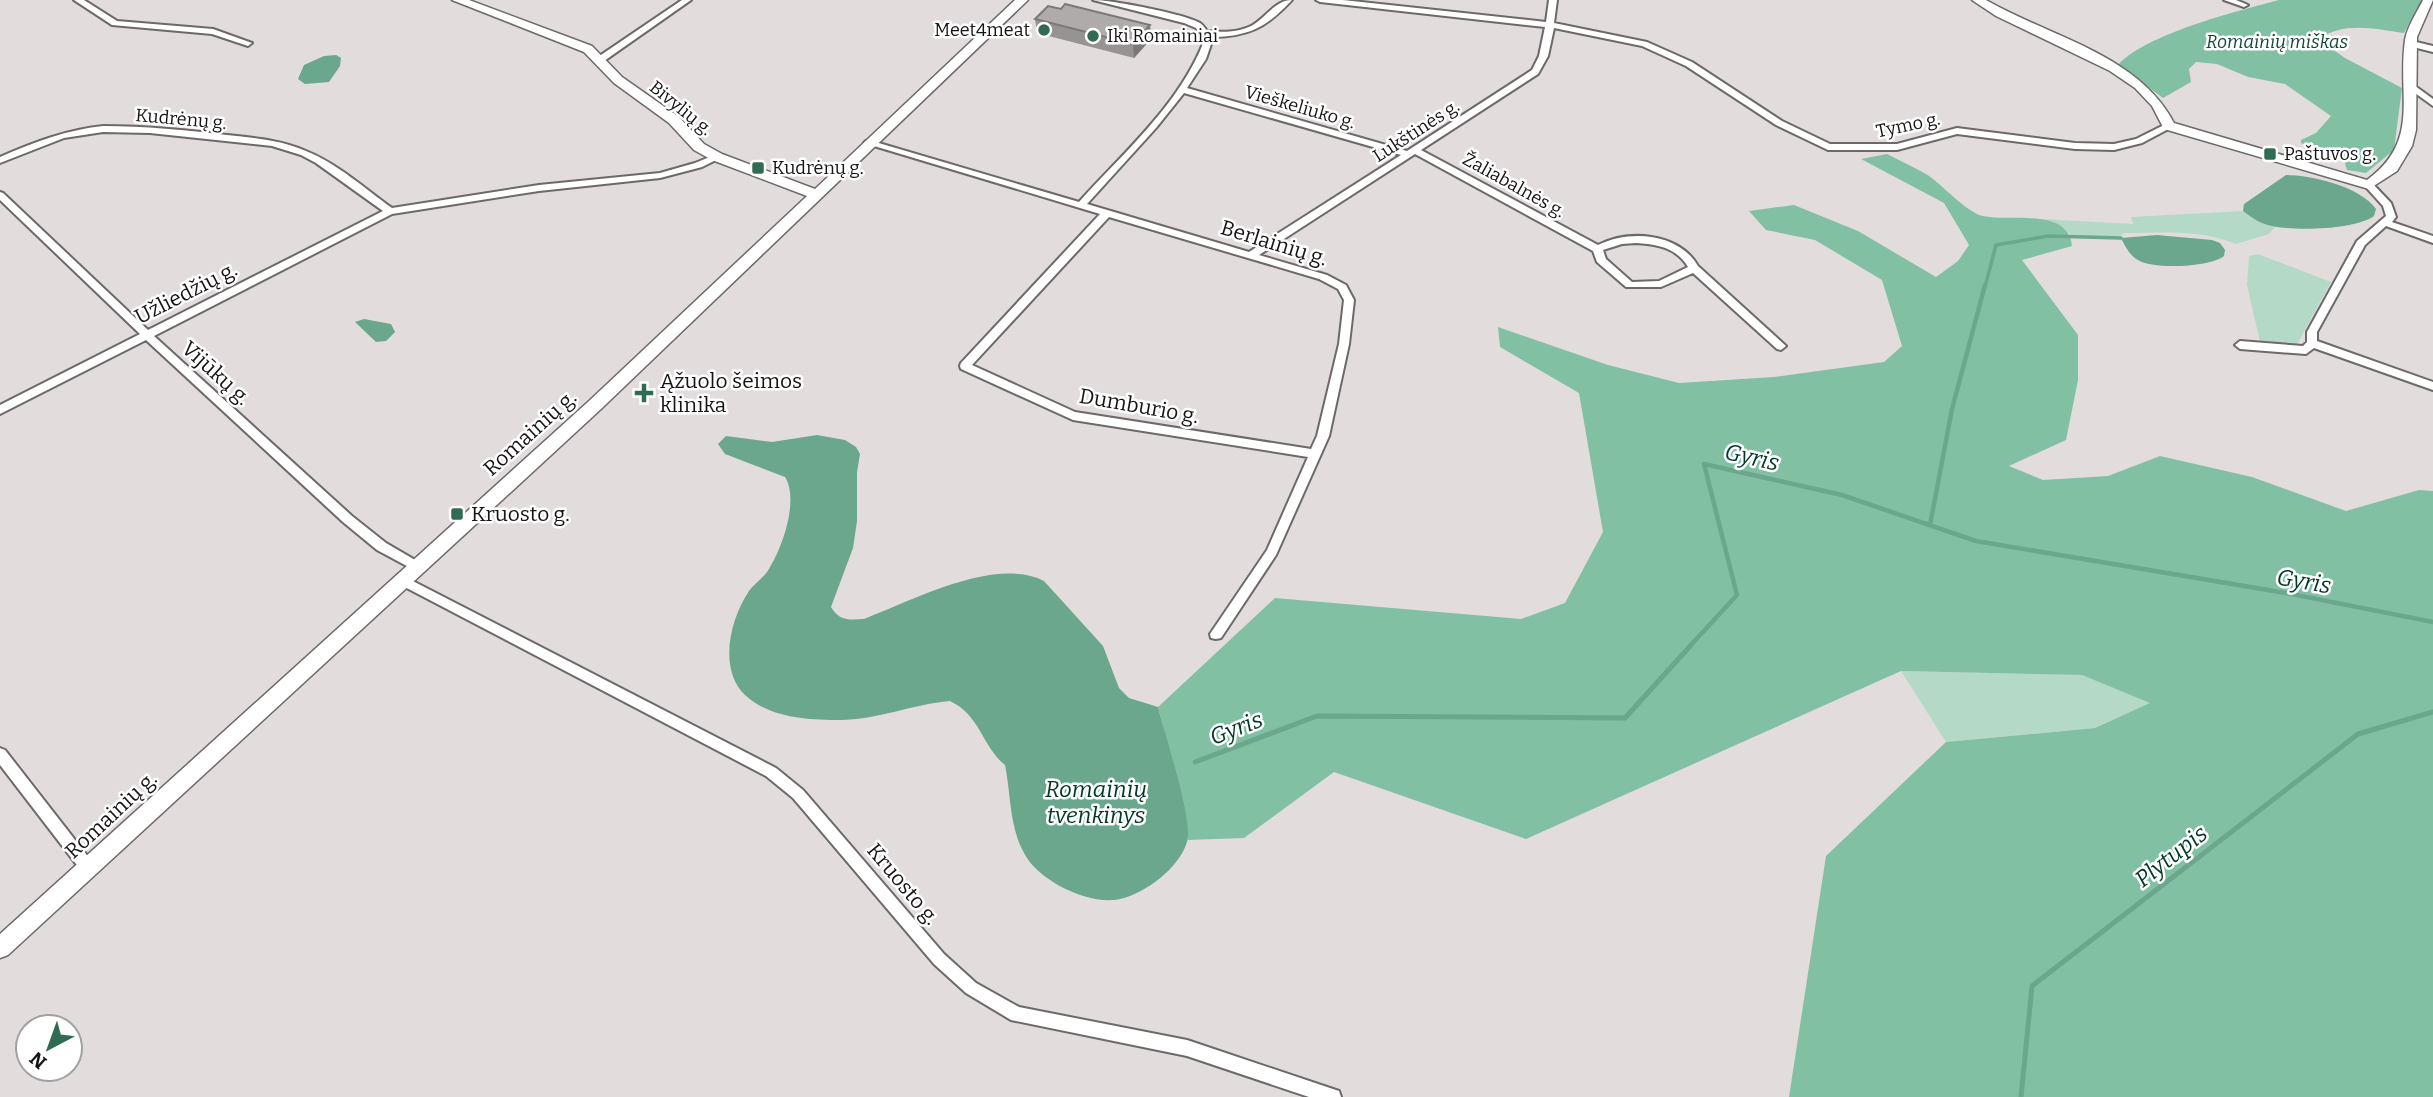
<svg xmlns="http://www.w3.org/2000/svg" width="2433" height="1097" font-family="Bitter,serif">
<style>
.green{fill:#b4d9c7}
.forest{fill:#82c0a4}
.water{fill:#6aa78c}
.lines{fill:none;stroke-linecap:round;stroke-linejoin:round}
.stream-far2{stroke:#6aa78c;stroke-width:3.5}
.stream-far1{stroke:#6aa78c;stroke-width:4.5}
.stream{stroke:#6aa78c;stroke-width:5}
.street-casing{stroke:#6d6968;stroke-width:4}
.secondary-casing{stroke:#6d6968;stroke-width:3}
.street{fill:#fff;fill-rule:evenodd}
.secondary{fill:#fff;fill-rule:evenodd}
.wall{fill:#979393}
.shaded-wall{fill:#7b7878}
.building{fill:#b0abab;stroke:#7b7878;stroke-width:2}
.poi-dot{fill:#326b53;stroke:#fff;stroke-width:2.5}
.labels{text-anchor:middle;stroke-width:5;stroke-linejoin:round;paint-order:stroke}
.far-poi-label{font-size:18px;fill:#161414;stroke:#fff;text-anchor:start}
.far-park-label{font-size:18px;font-style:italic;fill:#134633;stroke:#fff}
.far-street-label{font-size:18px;fill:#161414;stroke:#fff}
.street-label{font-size:21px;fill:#161414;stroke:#fff}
.poi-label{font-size:21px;fill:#161414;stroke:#fff;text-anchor:start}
.water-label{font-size:23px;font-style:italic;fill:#023926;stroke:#fff}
</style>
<rect width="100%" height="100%" fill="#e2dddc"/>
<!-- green -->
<path class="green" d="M2243 211 2275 227 2269 234 2236 244C2199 229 2163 233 2124 233L2117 239 2071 235 2064 228 2041 219 2133 224 2131 217Z
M2258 254 2331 282 2296 346 2260 342 2247 285 2249 256Z
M1901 671 2082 675 2151 703 2095 728 1946 742Z"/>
<!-- forest -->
<path class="forest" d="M2279 0H2423L2404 33C2374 29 2345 21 2318 39L2345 58 2402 88 2394 150 2366 173 2347 170 2344 160 2301 143V140L2316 133 2331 116 2285 84 2248 77 2217 64 2196 62 2189 69 2191 82 2163 98 2118 65C2146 34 2237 11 2279 0Z
M1887 154C1900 161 1914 167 1926 174 1942 184 1967 213 1983 216 2009 222 2069 207 2072 246L2022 260 2078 335V380L2066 440 2009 466 2043 480 2108 476 2160 456 2252 477 2346 511 2419 490 2433 491V1097H1789L1826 856 1946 742 2095 728 2150 703 2082 675 1901 671 1526 839 1334 772 1244 838 1188 840 1185 812 1158 707 1275 598 1521 619 1565 603 1603 532 1579 393 1500 347 1498 327 1608 365 1679 383 1774 377 1884 362 1902 346 1882 280 1815 240 1766 230 1749 211 1794 205 1858 231 1936 277 1958 261 1969 245 1944 203 1861 159Z"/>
<!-- water -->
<path class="water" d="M336 55 341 58 340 66 329 82 305 84 298 79 304 65 324 56Z
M2286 175C2312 175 2361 187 2376 209L2374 216C2355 230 2295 231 2272 226 2261 224 2252 218 2243 211L2244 204Z
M2157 235 2212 240 2220 243 2225 250 2224 256C2211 267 2153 270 2138 260 2130 256 2125 246 2121 238Z
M364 319 391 324 395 332 386 341 376 342 355 322Z
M817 435 845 440 856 447 860 454 857 472V521L853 548 831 607C839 621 849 620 864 619 912 601 995 556 1044 581L1103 646 1119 688 1129 698 1158 707C1164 732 1194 822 1187 842 1179 868 1146 893 1120 899 1090 906 1038 881 1024 853 1009 826 1011 794 1005 765 981 745 981 716 950 701 914 704 876 720 840 720 807 720 770 718 745 695 718 669 730 619 749 591 755 583 765 577 770 567 783 546 799 499 785 477L725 454 718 444 726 436 772 442Z"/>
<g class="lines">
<!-- stream-far2 -->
<path class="stream-far2" d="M1985 287 1996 245 2048 236 2121 238"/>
<!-- stream-far1 -->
<path class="stream-far1" d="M1930 525 1952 409 1985 285
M1690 646 1737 595 1704 464 1842 495 1976 541 2286 593 2433 622"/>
<!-- stream -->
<path class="stream" d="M1195 762 1317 716 1625 718 1692 644
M2021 1097 2032 986 2358 734 2433 712"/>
<defs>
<path id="street" d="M74 0H84L117 21 213 29 252 43 248 46 212 34 112 25Z
M682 0H691L604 61H598V57Z
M1093 0C1112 0 1185 14 1200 23 1204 26 1204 27 1207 31 1221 32 1237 33 1251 26 1265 19 1275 0 1292 0 1266 28 1248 37 1210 37L1212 41 1206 59 1187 88 1407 151 1532 70 1539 56 1545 27 1320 2 1316 0H1343L1546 22 1549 0H1557L1554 23 1647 42 1692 62 1782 121 1830 144H1897L1957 128 2075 143 2114 144 2136 139 2166 124 2169 123 2174 126 2142 143 2114 150 2075 149 1957 134 1897 150H1828L1776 125 1686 66 1642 46 1554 28 1548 56 1538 74 1421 150 1598 245C1630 229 1679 233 1698 266L1786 346 1781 350 1777 349 1693 273 1661 287H1626L1597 262 1593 251 1415 154 1259 255 1327 275 1346 285 1354 300 1349 344 1329 436 1276 555 1221 638 1216 639 1211 638 1210 634 1267 550 1308 457 1073 420 961 369 960 366 961 363 1100 214 864 143 866 141H872L1079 202C1123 153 1180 104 1204 41L1196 28 1184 23ZM1184 93 1401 155 1249 252 1087 204 1156 128ZM1109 217 1319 279 1338 289 1344 300 1339 344 1317 436 1311 449 1075 412 972 365ZM1636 243C1657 244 1677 248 1688 267L1659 281 1632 282 1606 259 1603 250 1622 244Z
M2224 0H2236L2248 5 2244 7Z
M2412 41 2433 46V52L2409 46 2408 44Z
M2411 83 2433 99V106L2408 88 2407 86Z
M103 126C145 126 186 130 227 135 254 138 281 140 306 151 338 164 364 188 392 208L539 185 660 173 695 163 717 154 722 157 702 167 660 178 539 191 392 214 154 336 352 516 386 543 422 564 424 567 422 570 418 572 377 550 343 522 146 340 0 414V405L140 334 0 200V192L3 193 148 330 383 211 316 163 301 155 272 146 150 133 103 132 64 138 0 163V157C34 142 66 130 103 126Z
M2369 182 2372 183 2391 203 2396 217 2392 222 2433 236V243L2386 226 2365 245 2317 332V341L2433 382V390L2314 348 2306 354 2240 349 2235 345 2240 341 2303 346 2307 342V332L2357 241 2386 216 2383 206 2364 185Z
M403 576 776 768 803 790 944 954 976 983 1019 1007 1187 1040 1333 1089 1339 1091 1341 1097H1309L1187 1056 1011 1020 966 993 934 964 793 798 766 776 399 584 397 581 399 578Z
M0 748 5 750 93 863 95 868 93 873 88 875 83 873 0 765Z"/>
<path id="secondary" d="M452 0H469L592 46 622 77 679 117 704 144 722 154 815 189 1015 0H1028L601 409 8 955 0 958V934L589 401 807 196 712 160 694 150 669 123 614 83 584 52Z
M1972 0H1986C2050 37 2138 54 2174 123L2367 180C2421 140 2397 97 2405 40 2407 27 2417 12 2423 0H2433L2417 37 2416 130 2412 146 2397 171 2369 189 2164 129 2152 106 2135 88 2110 71 1996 16Z"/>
</defs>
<!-- street casing -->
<use href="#street" class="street-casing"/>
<!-- secondary casing -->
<use href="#secondary" class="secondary-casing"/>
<!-- street -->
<use href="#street" class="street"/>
<!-- secondary -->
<use href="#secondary" class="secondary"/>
</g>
<!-- wall -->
<path class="wall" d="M1061 9 1150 25 1151 39 1134 58 1037 33 1035 19Z"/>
<!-- shaded-wall -->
<path class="shaded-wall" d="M1150 25 1151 39 1134 58 1133 44Z"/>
<!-- building -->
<path class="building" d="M1065 4 1150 25 1133 44 1035 19 1048 6 1061 9Z"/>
<!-- markers -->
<g class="poi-dot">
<circle cx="1044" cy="30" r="7"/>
<circle cx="1093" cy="36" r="7"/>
<rect x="2263" y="147" width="14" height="14" rx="3.5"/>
<rect x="751" y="161" width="14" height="14" rx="3.5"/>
<path d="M640.5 382.5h7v7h7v7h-7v7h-7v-7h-7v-7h7z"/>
<rect x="450" y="507" width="14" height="14" rx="3.5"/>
</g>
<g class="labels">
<!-- far-poi labels -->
<g class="far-poi-label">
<text x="1030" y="36" text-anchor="end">Meet4meat</text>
<text x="1107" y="42">Iki Romainiai</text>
<text x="2284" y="160">Paštuvos g.</text>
<text x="772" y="174">Kudrėnų g.</text>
</g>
<!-- far-park labels -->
<g class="far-park-label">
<text x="2277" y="48">Romainių miškas</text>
</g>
<!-- far-street labels -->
<g class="far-street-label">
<text transform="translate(1300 107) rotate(16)" y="6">Vieškeliuko g.</text>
<text transform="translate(681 108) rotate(39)" y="6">Bivylių g.</text>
<text transform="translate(181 119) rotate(5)" y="6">Kudrėnų g.</text>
<text transform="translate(1908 125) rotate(-12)" y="6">Tymo g.</text>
<text transform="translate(1416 131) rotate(-33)" y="6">Lukštinės g.</text>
<text transform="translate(1514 185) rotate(29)" y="6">Žaliabalnės g.</text>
</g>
<!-- street labels -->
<g class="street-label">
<text transform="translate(1274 243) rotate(17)" y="7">Berlainių g.</text>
<text transform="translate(186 293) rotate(-27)" y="7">Užliedžių g.</text>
<text transform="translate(216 373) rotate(42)" y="7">Vijūkų g.</text>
<text transform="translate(1139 406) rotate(10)" y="7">Dumburio g.</text>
<text transform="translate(530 433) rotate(-42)" y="7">Romainių g.</text>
<text transform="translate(111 815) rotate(-43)" y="7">Romainių g.</text>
<text transform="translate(903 884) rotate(50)" y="7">Kruosto g.</text>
</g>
<!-- poi labels -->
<g class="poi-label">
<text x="660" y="388">Ąžuolo šeimos<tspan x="660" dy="24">klinika</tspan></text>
<text x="471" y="521">Kruosto g.</text>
</g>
<!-- water labels -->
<g class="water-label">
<text transform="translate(1752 457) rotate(13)" y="8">Gyris</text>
<text transform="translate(2304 581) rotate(10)" y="8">Gyris</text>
<text transform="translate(1236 728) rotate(-21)" y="8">Gyris</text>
<text x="1096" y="797">Romainių<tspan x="1096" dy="26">tvenkinys</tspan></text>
<text transform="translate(2171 856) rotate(-38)" y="8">Plytupis</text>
</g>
</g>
<!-- north arrow -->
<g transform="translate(49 1048) rotate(221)"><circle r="33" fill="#ffffff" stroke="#a2a1a1" stroke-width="2"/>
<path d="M0-5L12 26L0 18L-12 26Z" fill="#326b53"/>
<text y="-10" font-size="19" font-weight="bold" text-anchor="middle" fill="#161414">N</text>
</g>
</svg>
